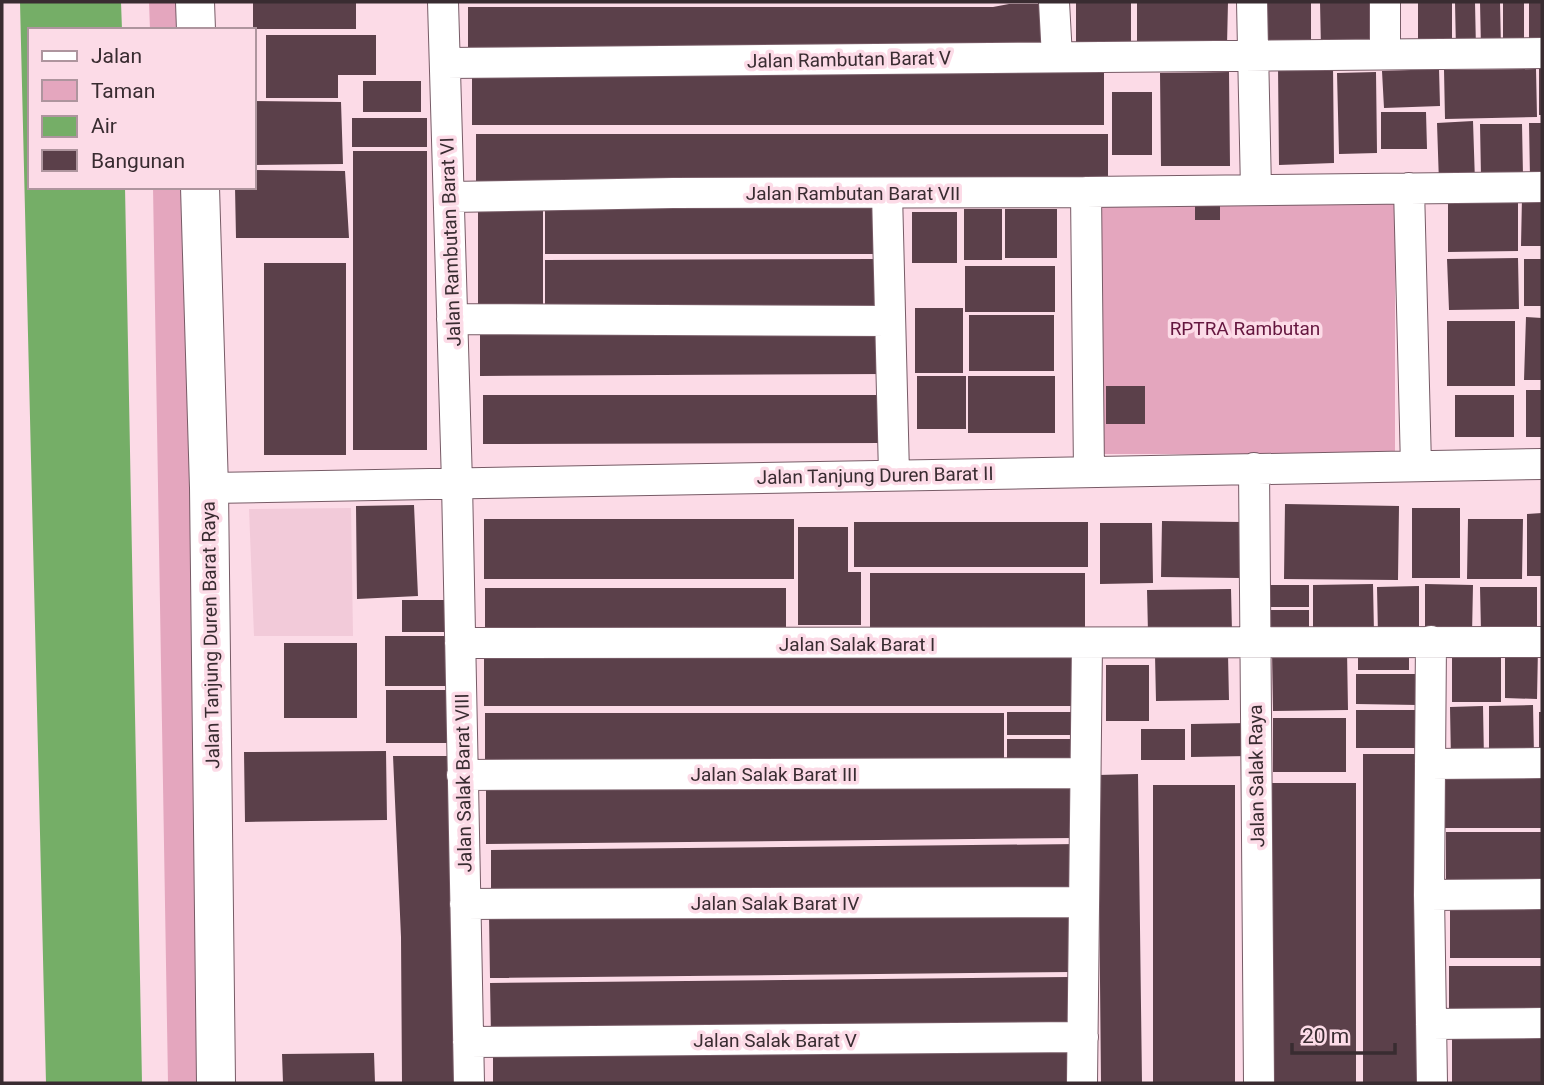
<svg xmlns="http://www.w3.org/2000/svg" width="1544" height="1085" font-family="Roboto,sans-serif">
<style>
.built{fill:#f2cad9}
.green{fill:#e4a6be}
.water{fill:#75ae67}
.building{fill:#5b404a}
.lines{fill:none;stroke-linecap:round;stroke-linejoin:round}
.street-casing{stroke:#775b66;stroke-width:32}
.secondary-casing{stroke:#775b66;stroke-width:40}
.street{stroke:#fff;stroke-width:30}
.secondary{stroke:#fff;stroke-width:38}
.labels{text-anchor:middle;stroke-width:7;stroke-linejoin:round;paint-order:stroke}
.street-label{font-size:19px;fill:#392c31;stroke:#fcdbe7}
.park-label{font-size:19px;fill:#64163e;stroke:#fcdbe7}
</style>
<rect width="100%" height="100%" fill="#fcdbe7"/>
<!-- built -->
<path class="built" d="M351 508 353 636H254L249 509Z"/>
<!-- green -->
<path class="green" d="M149 2H182V30H150Z
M153 187H185L199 1083H168Z
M1096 202H1395V454H1096Z"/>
<!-- water -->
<path class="water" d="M20 2H121L122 30H30V187H125L142 1083H46Z"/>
<!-- building -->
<path class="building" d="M253 2H356V29H253Z
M1076 2H1131V44H1076Z
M1137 2H1228L1227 45H1137Z
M1259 2H1311V48H1259Z
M1320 2H1379L1380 48 1321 49Z
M1418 2H1452V50H1418Z
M1455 2H1475L1476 50H1456Z
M1480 2H1500L1501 48H1481Z
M1503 2H1524V46L1503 47Z
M1529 2H1542V48H1529Z
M1009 4H1051V52L468 55V7H993Z
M266 35H376V75H338V98H266Z
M1539 65H1542V115H1539Z
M1278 66H1333L1334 163 1279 165Z
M472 69H1104V125H472Z
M1439 69 1440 106 1384 108 1382 71Z
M1536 69 1537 117 1445 119 1444 70Z
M1229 72 1230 166H1161L1160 73Z
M1376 72 1377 153 1339 154 1337 73Z
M363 81H421V112H363Z
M1112 92H1152V155H1112Z
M254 101 341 102 343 164 254 165Z
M1381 112H1426L1427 149H1381Z
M352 118H427V147H352Z
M1473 121 1475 182 1439 183 1437 123Z
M1529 123H1542V177L1530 178Z
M1480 124H1522L1523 176 1481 177Z
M476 134H1108V182H476Z
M353 151H427V450H353Z
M254 170 345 171 349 238H236L235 187H254Z
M1522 197 1542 198V246H1521Z
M1518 199V251L1448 252V200Z
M478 200H543V316H478Z
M1195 201 1220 202V220H1195Z
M545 203H882V254H545Z
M964 209H1002V260H964Z
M1005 209H1057V258H1005Z
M912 212H957V263H912Z
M1518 258 1519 309 1449 310 1447 259Z
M877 259V307L545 308V260Z
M1524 259H1542V306H1524Z
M264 263H346V455H264Z
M965 266H1055V312H965Z
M915 308H963V373H915Z
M969 315H1054V371H969Z
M1526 317 1542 318V380H1524Z
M1447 321H1515V386H1447Z
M480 325H884L885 374 480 376Z
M917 376H966V429H917Z
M968 376H1055V433H968Z
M1106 386H1145V424H1106Z
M1526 390H1542V437H1526Z
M483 395H886L887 443 483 444Z
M1455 395H1514V437H1455Z
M1285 504 1399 506 1398 580 1284 579Z
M414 505 418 596 357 599 356 506Z
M1412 508H1460V578H1412Z
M1542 513V576H1527V514Z
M484 519H794V579H484Z
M1468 519H1523L1522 579H1467Z
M1162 521 1241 522 1240 578 1161 577Z
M854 522H1088V567H854Z
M1100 523H1152L1153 583 1100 584Z
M798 527H848V572H861V625H798Z
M870 573H1085V630H870Z
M1373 584 1374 633H1313V585Z
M1425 584 1473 585 1472 635 1425 634Z
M1269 585H1309V607H1268Z
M1419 586V634L1378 635 1377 587Z
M1480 587H1537V631L1481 632Z
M485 588H786V641H485Z
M1231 589 1232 632 1148 633 1147 590Z
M402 600H449V632H402Z
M1268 610H1309V631H1268Z
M385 636H449V686H385Z
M284 643H357V718H284Z
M1505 646 1538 647 1537 699 1505 698Z
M1358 647H1409V670H1358Z
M1501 648V702H1452V649Z
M484 650H1085V706H484Z
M1347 650 1348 710 1273 711 1272 651Z
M1228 654 1229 700 1156 701 1155 655Z
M1106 665H1149V721H1106Z
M1356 674H1418V705L1356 704Z
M386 690H455V743H386Z
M1533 705 1534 755 1489 756V706Z
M1483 706 1484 760 1451 761 1450 707Z
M1356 710H1419V748H1356Z
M1007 712H1078V735H1007Z
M1539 712H1542V751H1539Z
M485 713H1004V769H485Z
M1273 718H1346V772H1273Z
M1248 723 1249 756 1191 757V724Z
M1141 729H1185V760H1141Z
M1007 739H1079V764H1007Z
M386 751 387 820 245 822 244 752Z
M1363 754H1419V1083H1363Z
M393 756H449L460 1083H402L401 937Z
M1445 769H1542V828H1445Z
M1138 774 1142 1083H1101L1098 775Z
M1271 783H1356V1083H1271Z
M1072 785 1073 838 486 844V790Z
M1153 785H1235V1083H1153Z
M1446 832H1542V883H1446Z
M1078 844V894L491 900V850Z
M1450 902H1542V958H1450Z
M1070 908V972L490 978 489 914Z
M1449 966H1542V1018H1449Z
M1071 977 1072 1029 491 1036 490 983Z
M1452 1032H1542V1083H1452Z
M1071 1044 1072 1083H493V1050Z
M374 1053 375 1083H283L282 1054Z"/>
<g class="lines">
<defs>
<path id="street" d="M443 2 457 483 469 1083
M1054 2 1057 57
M1252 2 1256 190
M1385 2V54
M445 63 1542 53
M1409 188 1416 466
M1086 192 1089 472
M887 193 894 474
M449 197 673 193 1086 192 1542 187
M452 319 890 321
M1254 468 1259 1083
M209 488 1542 464
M1431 641 1429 895 1432 1083
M460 643 1542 642
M1430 764 1542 763
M462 775 1085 773
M1429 895 1542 894
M465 904 1084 902
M1431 1024 1542 1023
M468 1042 1083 1037
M1082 1083 1087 644"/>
<path id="secondary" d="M195 2 196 30
M200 187 209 488 216 1083"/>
</defs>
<!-- street casing -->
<use href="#street" class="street-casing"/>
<!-- secondary casing -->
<use href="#secondary" class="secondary-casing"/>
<!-- street -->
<use href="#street" class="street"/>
<!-- secondary -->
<use href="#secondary" class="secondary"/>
</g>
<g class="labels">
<!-- street labels -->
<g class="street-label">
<text transform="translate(849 59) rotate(-1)" y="7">Jalan Rambutan Barat V</text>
<text x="853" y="200">Jalan Rambutan Barat VII</text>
<text transform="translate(450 242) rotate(-92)" y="7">Jalan Rambutan Barat VI</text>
<text transform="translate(875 475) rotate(-1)" y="7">Jalan Tanjung Duren Barat II</text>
<text transform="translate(210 635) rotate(-91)" y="7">Jalan Tanjung Duren Barat Raya</text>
<text x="857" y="651">Jalan Salak Barat I</text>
<text x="774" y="781">Jalan Salak Barat III</text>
<text transform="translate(1256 776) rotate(-91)" y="7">Jalan Salak Raya</text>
<text transform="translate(463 783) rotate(-91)" y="7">Jalan Salak Barat VIII</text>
<text x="775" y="910">Jalan Salak Barat IV</text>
<text x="775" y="1047">Jalan Salak Barat V</text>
</g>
<!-- park labels -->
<g class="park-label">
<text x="1245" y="335">RPTRA Rambutan</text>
</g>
</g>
<!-- border -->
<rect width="1544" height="1085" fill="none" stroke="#392c31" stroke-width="7"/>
<!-- legend -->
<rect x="28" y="28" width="228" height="161" fill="#fcdbe7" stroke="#ae959e" stroke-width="2"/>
<rect x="42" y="51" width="35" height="10" fill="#ffffff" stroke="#ae959e" stroke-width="2"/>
<text x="91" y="63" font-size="21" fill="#392c31">Jalan</text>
<rect x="42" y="80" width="35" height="21" fill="#e4a6be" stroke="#ae959e" stroke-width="2"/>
<text x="91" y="98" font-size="21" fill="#392c31">Taman</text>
<rect x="42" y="116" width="35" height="21" fill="#75ae67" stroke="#ae959e" stroke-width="2"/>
<text x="91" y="133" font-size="21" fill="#392c31">Air</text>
<rect x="42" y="150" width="35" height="21" fill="#5b404a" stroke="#ae959e" stroke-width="2"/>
<text x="91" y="168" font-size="21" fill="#392c31">Bangunan</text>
<!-- scale -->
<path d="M1292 1043v10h103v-10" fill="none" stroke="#392c31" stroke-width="3.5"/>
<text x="1302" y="1043" font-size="21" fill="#392c31" stroke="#fcdbe7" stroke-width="5" paint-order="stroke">20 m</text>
</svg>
